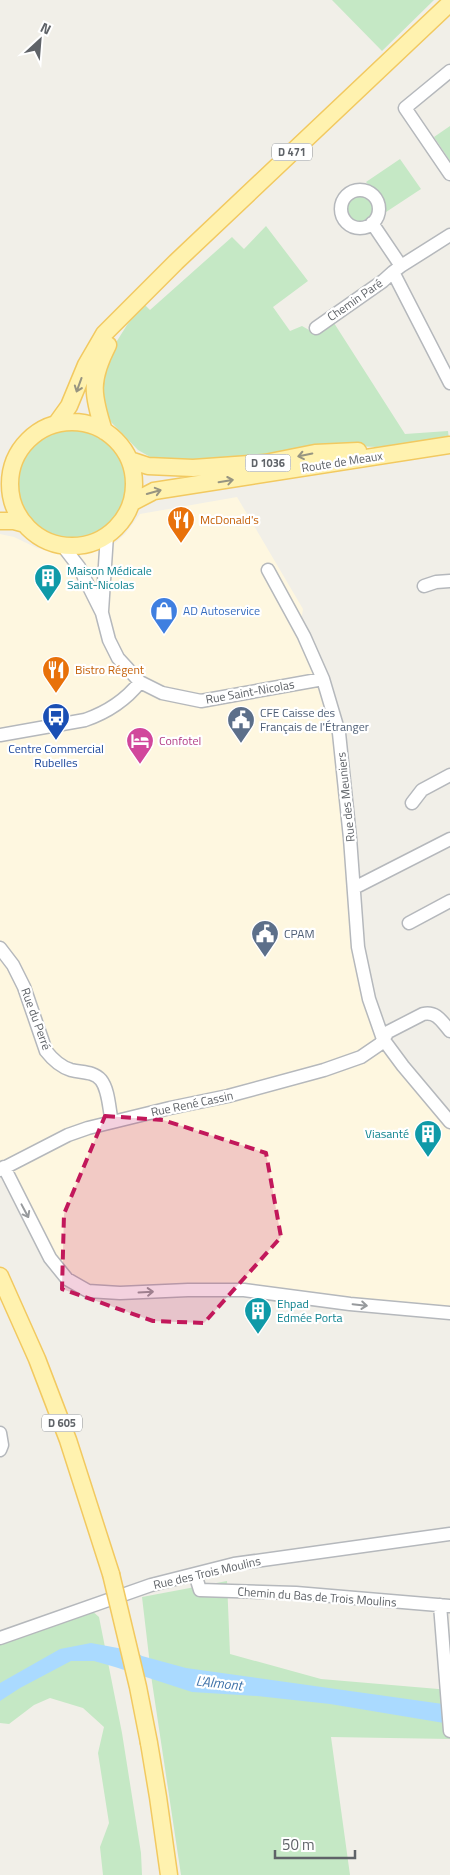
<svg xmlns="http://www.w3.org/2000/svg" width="450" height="1875" font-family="'Titillium Web',sans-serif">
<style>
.commercial{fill:#fef7e0}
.green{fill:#c5e8c5}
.water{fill:#aadaff}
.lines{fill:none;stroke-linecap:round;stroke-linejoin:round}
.minor-casing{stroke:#b5b8bc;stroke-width:15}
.major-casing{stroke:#f2c960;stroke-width:19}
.minor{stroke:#fff;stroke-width:12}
.major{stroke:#fff2af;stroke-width:16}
.major-bridge-casing{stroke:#f2c960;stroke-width:19;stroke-linecap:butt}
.major-bridge{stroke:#fff2af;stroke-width:16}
.oneway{stroke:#979581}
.oneway2{stroke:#979a9d}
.marked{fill:#c2185b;fill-opacity:0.2;stroke:#c2185b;stroke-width:4;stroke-dasharray:10 6;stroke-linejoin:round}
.labels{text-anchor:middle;stroke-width:4.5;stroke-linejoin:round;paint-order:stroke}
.shield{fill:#fff;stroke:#8f9295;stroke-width:1}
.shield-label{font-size:11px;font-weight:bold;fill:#5f6368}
.street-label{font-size:12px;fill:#5f6368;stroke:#fff}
.food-label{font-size:12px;fill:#c56008;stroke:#fff;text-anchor:start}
.culture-label{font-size:12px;fill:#0d838f;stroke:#fff;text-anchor:start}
.shop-label{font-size:12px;fill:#366cbe;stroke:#fff;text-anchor:start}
.service-label{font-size:12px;fill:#4e5e75;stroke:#fff;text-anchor:start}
.hotel-label{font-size:12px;fill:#b23c85;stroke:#fff;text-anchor:start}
.transit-label{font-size:12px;fill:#164399;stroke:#fff}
.water-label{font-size:14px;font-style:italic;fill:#4174aa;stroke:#fff}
</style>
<rect width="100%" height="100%" fill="#f1efe8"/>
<!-- commercial -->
<path class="commercial" d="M237 497 303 609 301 622 342 721 363 942 369 978 385 1034 450 1116V1318L424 1317 261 1294 117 1295 64 1281 0 1165V534L14 537 37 548 59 554 89 553 101 550 115 543 125 534 140 514Z"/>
<!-- green -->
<path class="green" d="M332 0H434L382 51Z
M450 126V161L434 137Z
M400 159 421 189 383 214 381 199 366 182Z
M346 208a14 14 0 1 1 28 0a14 14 0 1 1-28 0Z
M266 226 308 281 273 307 290 331 302 326 316 334 334 323 405 434 448 431 449 440 376 447 356 446 263 457 183 460 152 458 138 450 110 421 102 404V377L110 352 127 325 144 304 150 310 232 237 244 249Z
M18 483a55 55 0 1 1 110 0a55 55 0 1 1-110 0Z
M227 1581 230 1654 321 1679 450 1690V1739L331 1737 350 1875H181L152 1682 142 1597Z
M91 1610 99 1617 122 1733 141 1853 142 1875H103L100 1847 109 1823 98 1753 104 1727 83 1708 50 1698 34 1705 9 1724 0 1723V1644Z"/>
<!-- water -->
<path class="water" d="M91 1643 134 1651 142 1656 186 1668 450 1705V1724L330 1704 257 1696 192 1692 115 1667 94 1661H71L20 1688 0 1701V1683L60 1649Z"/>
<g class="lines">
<defs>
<path id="minor" d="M450 71 405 108 450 174
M341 209a19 19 0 1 1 38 0a19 19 0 1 1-38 0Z
M372 223 401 266
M450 235 401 266 393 272 450 383
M316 328 383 281 393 272
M62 545 79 567 102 613 109 640 118 658 140 682 162 693 201 701 323 679
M268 570 304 636 323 679 339 733 350 838 358 947 369 999 383 1039 403 1066 450 1122
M424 586 436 582 450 581
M102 611 107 535
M0 735 85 720C108 712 125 701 140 682
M412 803 422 790 450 775
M354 888 450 839
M409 923 450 901
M0 948 13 965 24 987 46 1051C53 1060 61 1067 71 1070 82 1073 93 1071 101 1080 109 1090 109 1110 112 1122
M4 1167 50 1258 67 1279 88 1291 120 1293 188 1290H244L350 1304 450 1313
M0 1170 68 1135 88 1128 170 1108 228 1096 324 1070 361 1057 380 1044 388 1032 423 1014C437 1011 442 1022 450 1031
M0 1433 2 1445 0 1450
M195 1574 200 1590 296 1593 450 1606
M440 1605 450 1731
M0 1638 151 1585 234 1564 450 1534"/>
<path id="major" d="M10 484a62 62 0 1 1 124 0a62 62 0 1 1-124 0Z
M56 424 69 406 86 365 104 334 176 262 450 3
M104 431C92 394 90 380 108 345
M130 460 148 466 193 468 265 463 315 453 358 451
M131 503 154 491 450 445
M0 521H14L25 524
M0 1276 37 1359 68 1440 111 1574
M149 1743 158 1797 169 1875"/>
</defs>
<!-- minor casing -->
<use href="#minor" class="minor-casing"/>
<!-- major casing -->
<use href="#major" class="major-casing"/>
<!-- minor -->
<use href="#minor" class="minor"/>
<!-- major -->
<use href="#major" class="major"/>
<defs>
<path id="major-bridge" d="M111 1574 138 1687 149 1743"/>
</defs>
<!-- major-bridge casing -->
<use href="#major-bridge" class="major-bridge-casing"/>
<!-- major-bridge -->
<use href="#major-bridge" class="major-bridge"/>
</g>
<!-- one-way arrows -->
<defs><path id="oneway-shaft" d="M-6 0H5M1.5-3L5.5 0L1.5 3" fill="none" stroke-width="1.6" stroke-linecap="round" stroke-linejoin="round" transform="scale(1.25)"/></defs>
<g class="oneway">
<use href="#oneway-shaft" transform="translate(79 385) rotate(110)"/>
<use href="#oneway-shaft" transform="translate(305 455) rotate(168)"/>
<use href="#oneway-shaft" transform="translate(226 481) rotate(-9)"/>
<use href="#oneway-shaft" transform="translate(154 492) rotate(-16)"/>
</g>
<g class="oneway2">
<use href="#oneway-shaft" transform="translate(25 1211) rotate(62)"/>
<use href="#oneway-shaft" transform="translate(146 1292) rotate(-3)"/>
<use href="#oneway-shaft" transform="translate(360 1305) rotate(6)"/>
</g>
<!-- marked area -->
<path class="marked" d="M105 1116 163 1120 266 1153 281 1237 204 1323 153 1321 62 1289 64 1214Z"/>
<!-- icons -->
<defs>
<symbol id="restaurant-pin" viewBox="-11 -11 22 30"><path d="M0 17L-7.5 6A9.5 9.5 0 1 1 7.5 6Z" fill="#e8710a" stroke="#fff"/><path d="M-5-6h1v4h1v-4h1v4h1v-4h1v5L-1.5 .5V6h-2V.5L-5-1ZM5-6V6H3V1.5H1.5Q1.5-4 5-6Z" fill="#fff"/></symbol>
<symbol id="building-pin" viewBox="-11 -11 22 30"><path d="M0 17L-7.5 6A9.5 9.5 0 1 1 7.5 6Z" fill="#0f9aa8" stroke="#fff"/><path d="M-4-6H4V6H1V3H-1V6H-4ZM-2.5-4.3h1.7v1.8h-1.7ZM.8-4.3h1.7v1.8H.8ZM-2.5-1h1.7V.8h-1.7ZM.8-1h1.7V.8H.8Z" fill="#fff"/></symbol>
<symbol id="shop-pin" viewBox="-11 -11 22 30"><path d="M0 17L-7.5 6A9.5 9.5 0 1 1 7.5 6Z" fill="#3f7fe0" stroke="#fff"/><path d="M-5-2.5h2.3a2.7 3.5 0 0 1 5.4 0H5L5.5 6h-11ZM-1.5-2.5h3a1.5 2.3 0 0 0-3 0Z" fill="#fff"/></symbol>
<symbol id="bus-pin" viewBox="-11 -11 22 30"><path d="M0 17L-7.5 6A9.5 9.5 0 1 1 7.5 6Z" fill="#1a4fb4" stroke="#fff"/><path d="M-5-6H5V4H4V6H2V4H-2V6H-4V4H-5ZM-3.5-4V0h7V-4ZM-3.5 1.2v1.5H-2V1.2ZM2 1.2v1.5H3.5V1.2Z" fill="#fff"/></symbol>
<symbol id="civic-pin" viewBox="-11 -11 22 30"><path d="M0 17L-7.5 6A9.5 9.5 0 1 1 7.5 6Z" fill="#5c6f8a" stroke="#fff"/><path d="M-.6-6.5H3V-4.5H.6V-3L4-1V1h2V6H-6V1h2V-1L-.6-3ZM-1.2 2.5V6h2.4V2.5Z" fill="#fff"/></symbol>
<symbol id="hotel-pin" viewBox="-11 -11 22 30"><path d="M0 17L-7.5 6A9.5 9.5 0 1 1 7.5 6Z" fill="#d1479c" stroke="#fff"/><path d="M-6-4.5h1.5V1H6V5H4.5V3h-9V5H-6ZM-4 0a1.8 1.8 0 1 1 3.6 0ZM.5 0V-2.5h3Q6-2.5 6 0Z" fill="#fff"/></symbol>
</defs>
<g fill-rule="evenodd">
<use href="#restaurant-pin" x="165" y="504" width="32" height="43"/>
<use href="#building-pin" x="32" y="562" width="32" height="43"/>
<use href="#shop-pin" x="148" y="595" width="32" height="43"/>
<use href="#restaurant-pin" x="40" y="654" width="32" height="43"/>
<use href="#bus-pin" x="40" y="701" width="32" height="43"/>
<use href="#civic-pin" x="225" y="704" width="32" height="43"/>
<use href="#hotel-pin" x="124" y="725" width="32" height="43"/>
<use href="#civic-pin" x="249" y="918" width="32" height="43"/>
<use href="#building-pin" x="412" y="1118" width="32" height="43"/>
<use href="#building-pin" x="242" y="1295" width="32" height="43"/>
</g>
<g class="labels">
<!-- shield labels -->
<g class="shield">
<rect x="272" y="143.5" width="40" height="17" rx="4"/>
<rect x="245.5" y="454.5" width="45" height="17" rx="4"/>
<rect x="42" y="1414.5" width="40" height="17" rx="4"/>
</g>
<g class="shield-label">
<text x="292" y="156">D 471</text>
<text x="268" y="467">D 1036</text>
<text x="62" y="1427">D 605</text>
</g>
<!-- street labels -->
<g class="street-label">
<text transform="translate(355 300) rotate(-35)" y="4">Chemin Paré</text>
<text transform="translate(342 462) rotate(-9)" y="4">Route de Meaux</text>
<text transform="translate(250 692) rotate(-10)" y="4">Rue Saint-Nicolas</text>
<text transform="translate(346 797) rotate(-96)" y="4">Rue des Meuniers</text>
<text transform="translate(36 1019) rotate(70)" y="4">Rue du Perré</text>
<text transform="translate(192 1104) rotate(-12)" y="4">Rue René Cassin</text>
<text transform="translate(207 1573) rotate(-13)" y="4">Rue des Trois Moulins</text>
<text transform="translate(317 1597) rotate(4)" y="4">Chemin du Bas de Trois Moulins</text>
</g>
<!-- food labels -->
<g class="food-label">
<text x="200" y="524">McDonald's</text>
<text x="75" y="674">Bistro Régent</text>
</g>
<!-- culture labels -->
<g class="culture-label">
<text x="67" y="575">Maison Médicale<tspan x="67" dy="14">Saint-Nicolas</tspan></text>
<text x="409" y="1138" text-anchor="end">Viasanté</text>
<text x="277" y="1308">Ehpad<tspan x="277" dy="14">Edmée Porta</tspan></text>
</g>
<!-- shop labels -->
<g class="shop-label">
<text x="183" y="615">AD Autoservice</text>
</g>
<!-- service labels -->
<g class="service-label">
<text x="260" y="717">CFE Caisse des<tspan x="260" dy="14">Français de l'Étranger</tspan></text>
<text x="284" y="938">CPAM</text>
</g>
<!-- hotel labels -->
<g class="hotel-label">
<text x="159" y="745">Confotel</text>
</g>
<!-- transit labels -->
<g class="transit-label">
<text x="56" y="753">Centre Commercial<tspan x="56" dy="14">Rubelles</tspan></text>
</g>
<!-- water labels -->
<g class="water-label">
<text transform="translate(219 1683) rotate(6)" y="5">L'Almont</text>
</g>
</g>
<!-- north arrow -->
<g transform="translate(40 40) rotate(26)" stroke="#ffffff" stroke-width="4" paint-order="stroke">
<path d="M0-4L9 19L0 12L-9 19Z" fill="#5f6368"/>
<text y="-8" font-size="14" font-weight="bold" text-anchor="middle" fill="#5f6368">N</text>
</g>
<!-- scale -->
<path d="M275 1850v8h80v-8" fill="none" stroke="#5f6368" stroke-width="2.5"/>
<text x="282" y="1850" font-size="15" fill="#5f6368" stroke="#ffffff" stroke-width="4" paint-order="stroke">50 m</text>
</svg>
